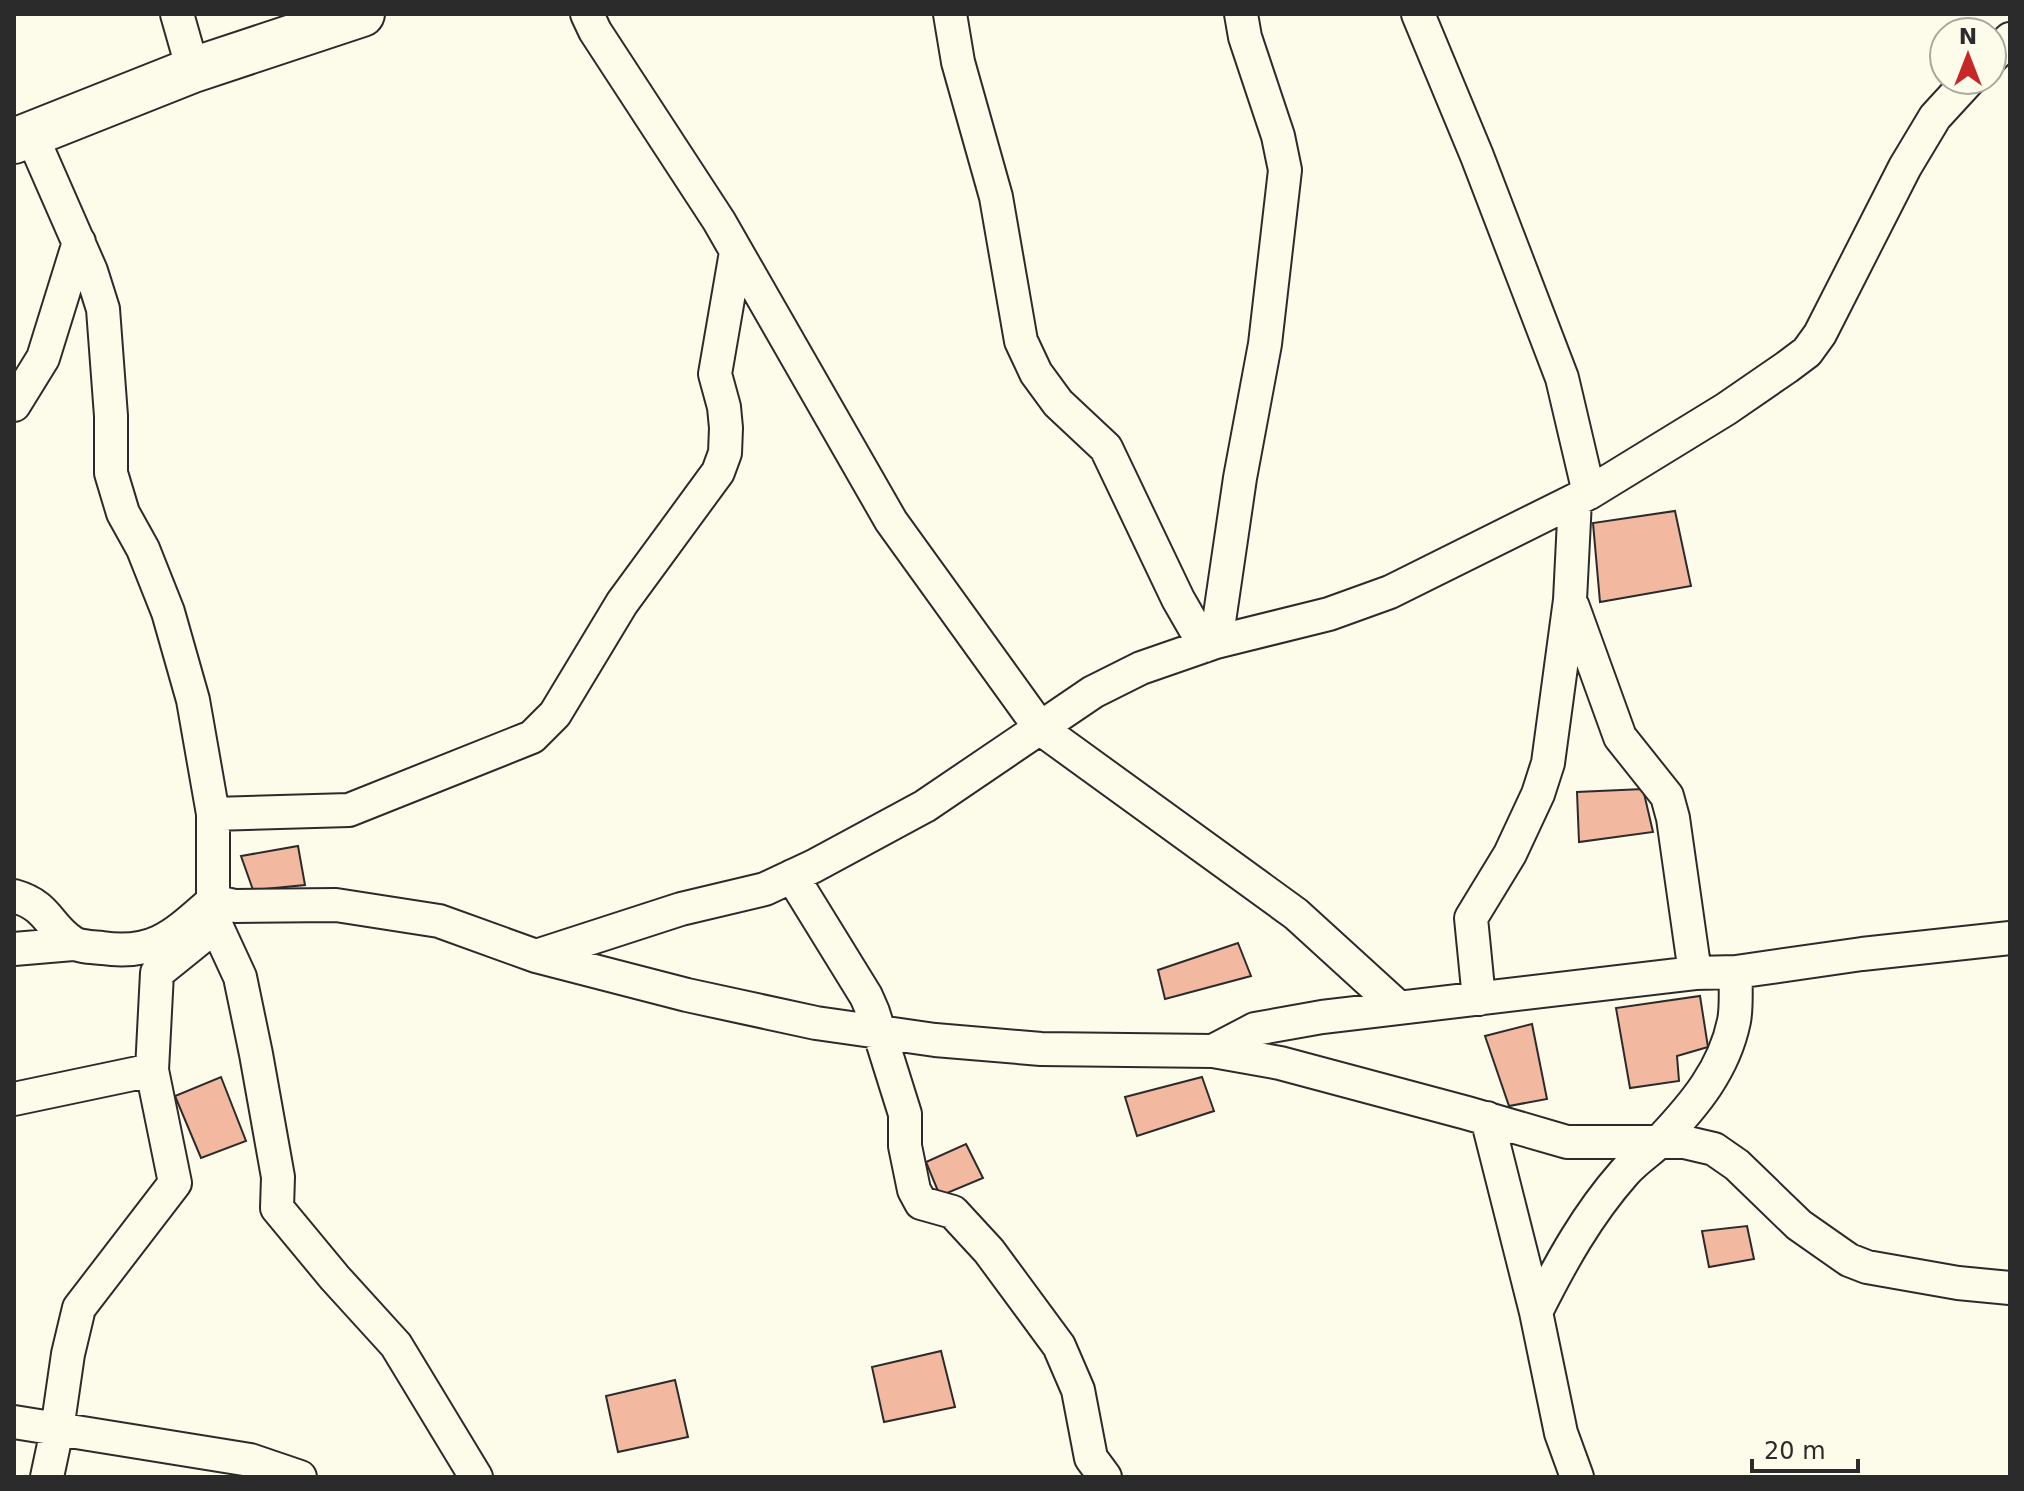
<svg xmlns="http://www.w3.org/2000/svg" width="2024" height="1491" font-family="'DejaVu Sans',sans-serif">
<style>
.building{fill:#f2b8a0;stroke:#2b2b2b;stroke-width:2}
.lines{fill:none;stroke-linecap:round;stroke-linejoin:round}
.street-casing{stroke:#2b2b2b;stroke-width:36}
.secondary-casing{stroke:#2b2b2b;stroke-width:48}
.street{stroke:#fdfbea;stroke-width:32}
.secondary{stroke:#fdfbea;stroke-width:44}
</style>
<rect width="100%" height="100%" fill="#fdfbea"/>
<!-- building -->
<path class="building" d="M1675 511 1691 586 1600 602 1593 523Z
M1643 789 1653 832 1579 842 1577 792Z
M298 846 305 885 253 890 241 856Z
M1238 943 1251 976 1165 999 1158 970Z
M1700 996 1708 1047 1677 1056 1679 1081 1630 1088 1616 1008Z
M1532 1024 1547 1099 1509 1106 1485 1036Z
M221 1077 246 1141 201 1158 175 1096Z
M1202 1077 1214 1111 1137 1136 1125 1097Z
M966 1144 983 1178 940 1196 926 1162Z
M1747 1226 1754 1259 1709 1267 1702 1231Z
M941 1351 955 1407 884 1422 872 1367Z
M675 1380 688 1437 618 1452 606 1396Z"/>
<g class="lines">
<defs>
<path id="street" d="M177 14 193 70
M587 14 595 31 719 221 891 521 1041 729 1296 914 1398 1007
M950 14 958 62 996 197 1021 341 1036 373 1058 403 1106 448 1178 599 1205 646
M1418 14 1477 156 1562 378 1589 493
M1992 57 2010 39
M31 134 91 271 103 309 111 416V473L123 513 143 549 168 612 193 700 213 814V901L216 925 240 977 256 1054 278 1177 277 1208 335 1278 396 1345 476 1477
M14 405 43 358 79 242
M1573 607 1620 737 1667 796 1673 818 1695 973
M1216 642 1240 478 1265 344 1285 170 1278 136 1245 37 1241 14
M213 814 349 810 532 737 555 714 622 603 718 472 725 453 726 428 724 407 715 374 736 252
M792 876 866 996 873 1012 905 1114V1146L914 1190 921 1203 953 1212 989 1251 1059 1346 1078 1390 1091 1458 1105 1477
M14 896C49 906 47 925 72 942 79 947 93 947 102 948 155 956 175 934 213 901L235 906 336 905 439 921 536 956 687 995 816 1023 935 1040 1041 1049 1213 1051 1280 1063 1467 1113 1567 1142H1684L1714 1149 1737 1165 1799 1225 1849 1260 1867 1267 1958 1283 2010 1288
M14 949 73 944
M536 956 681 909 765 889 814 866 925 806 1093 692 1141 668 1216 642 1329 614 1390 592 1589 493 1726 409 1787 367 1807 352 1820 334 1905 167 1935 117 1969 80
M1479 999 1471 918 1510 854 1538 794 1548 763 1570 600 1575 500
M1213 1051 1255 1029 1322 1017 1695 973 1736 972 1862 954 2010 938
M14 1099 152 1070
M1487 1118 1536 1312 1561 1433 1577 1477
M1536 1312C1561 1262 1587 1215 1624 1173 1635 1160 1650 1151 1661 1140 1694 1105 1724 1070 1734 1021 1737 1006 1735 988 1736 972
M14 1422 250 1460 300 1477
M47 1477 57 1430 68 1354 79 1308 175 1183 152 1070 157 973 209 931"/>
<path id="secondary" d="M14 141 193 70 362 14"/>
</defs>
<!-- street casing -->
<use href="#street" class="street-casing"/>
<!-- secondary casing -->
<use href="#secondary" class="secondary-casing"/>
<!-- street -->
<use href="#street" class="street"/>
<!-- secondary -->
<use href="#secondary" class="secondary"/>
</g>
<!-- border -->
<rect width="2024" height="1491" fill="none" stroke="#2b2b2b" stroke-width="32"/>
<!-- north arrow -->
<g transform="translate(1968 56)"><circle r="38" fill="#fdfbea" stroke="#a9a89e" stroke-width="2"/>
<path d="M0-6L14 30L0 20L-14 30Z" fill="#c62828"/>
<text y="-12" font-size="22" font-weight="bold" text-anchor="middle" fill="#2b2b2b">N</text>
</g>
<!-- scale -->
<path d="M1752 1459v12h106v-12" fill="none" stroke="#2b2b2b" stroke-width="4"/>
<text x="1764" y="1459" font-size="24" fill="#2b2b2b" stroke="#fdfbea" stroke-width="6" paint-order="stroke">20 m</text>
</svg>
